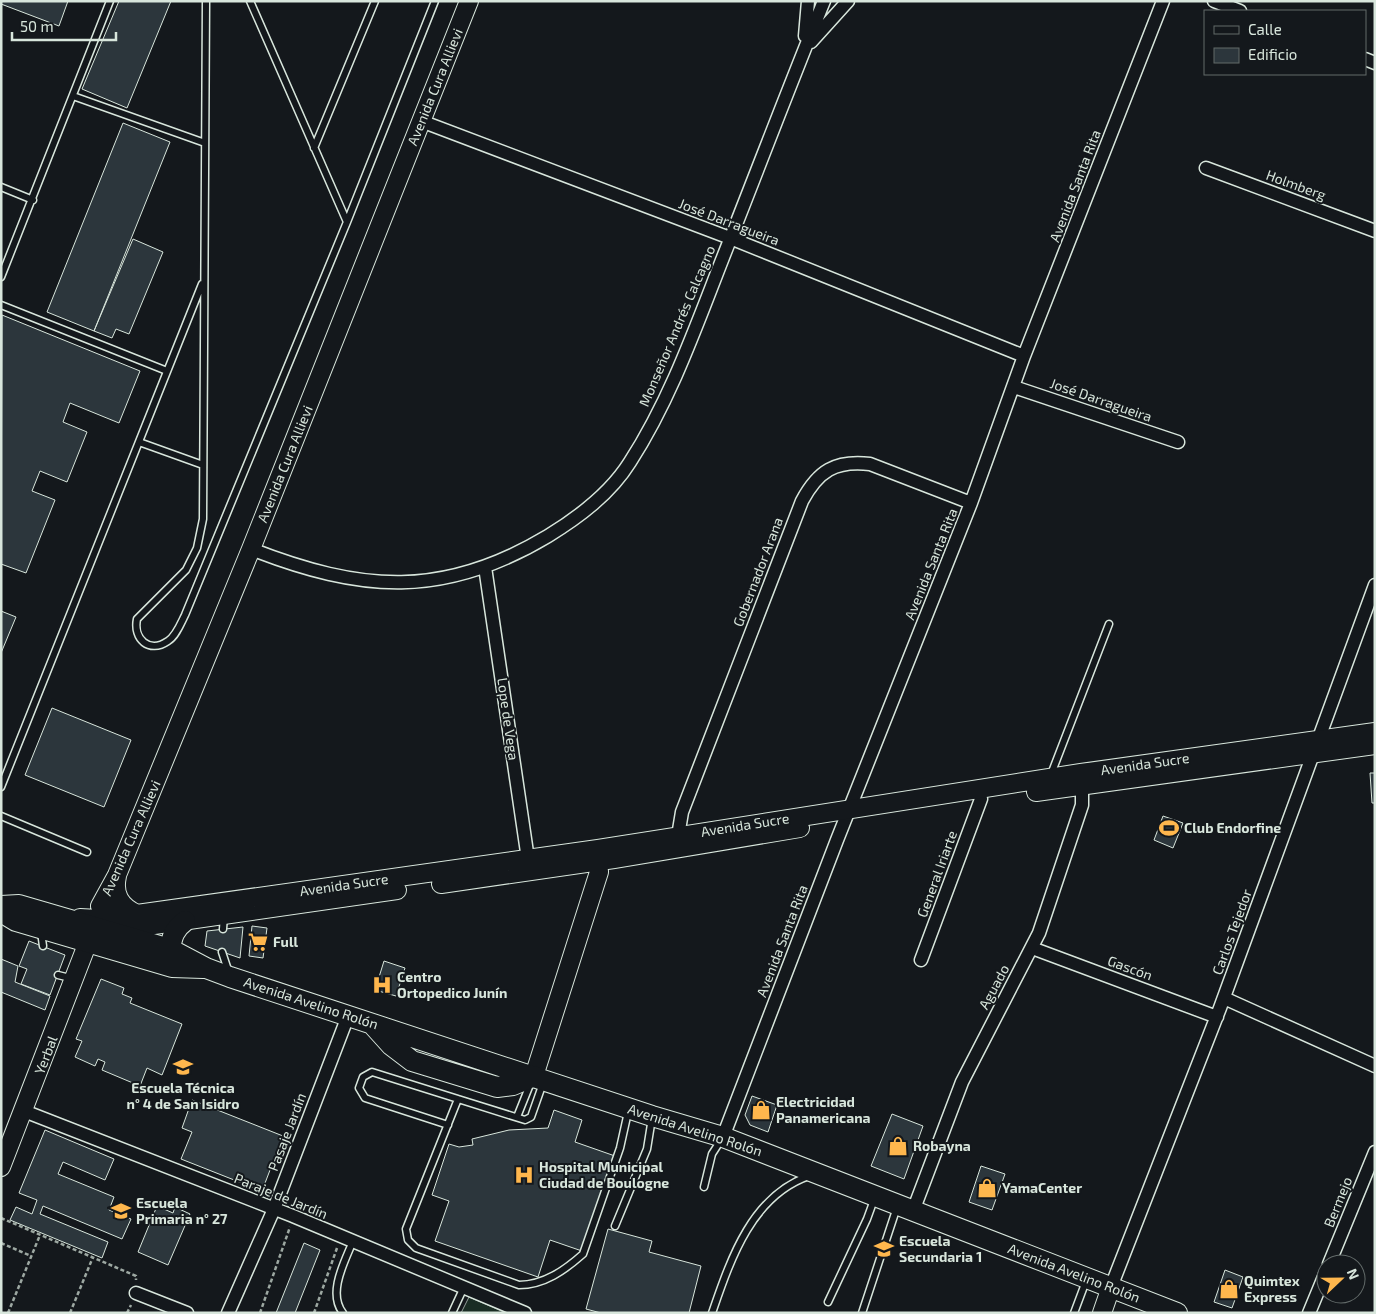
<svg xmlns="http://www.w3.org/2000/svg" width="1376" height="1314" font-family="'Exo 2',sans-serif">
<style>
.green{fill:#1a2d24;stroke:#939e99}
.building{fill:#2c363c;stroke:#d8e6dc}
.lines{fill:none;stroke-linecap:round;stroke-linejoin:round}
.lane-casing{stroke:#d8e6dc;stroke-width:9}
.street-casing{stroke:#d8e6dc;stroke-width:15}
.secondary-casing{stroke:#d8e6dc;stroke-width:20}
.primary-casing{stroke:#d8e6dc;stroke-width:22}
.path{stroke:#9da8a2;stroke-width:2.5;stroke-dasharray:4 2.5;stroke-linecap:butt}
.lane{stroke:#14181c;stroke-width:6}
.street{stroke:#14181c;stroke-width:12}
.secondary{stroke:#14181c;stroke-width:18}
.primary{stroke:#14181c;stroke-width:20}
.labels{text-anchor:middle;stroke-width:4;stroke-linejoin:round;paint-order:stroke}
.street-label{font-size:14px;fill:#d8e6dc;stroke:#14181c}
.poi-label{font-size:14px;font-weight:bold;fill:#d8e6dc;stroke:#14181c;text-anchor:start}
</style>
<rect width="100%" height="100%" fill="#14181c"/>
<!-- green -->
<path class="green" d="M469 1297 506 1313H461Z"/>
<!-- building -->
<path class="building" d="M1 1H68L59 26 1 4Z
M119 1H171L127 108 82 89Z
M123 123 170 142 94 331 47 312Z
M133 239 163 252 129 334 116 329 112 338 94 331Z
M2 315 140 371 119 423 70 403 63 422 87 432 67 482 40 471 32 491 55 500 26 573 1 564Z
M1 611 16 617 1 653Z
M52 708 131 740 104 807 25 775Z
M1370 773H1375V803H1372Z
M1163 816 1183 823 1173 848 1154 840Z
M252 926 267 928 263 958 249 956Z
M243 927 240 958 205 946 207 931Z
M29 941 65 955 50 995 21 984 27 969 19 966Z
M1 959 18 966 15 982 50 996 45 1010 1 992Z
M384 961 405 968 396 996 375 990Z
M101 979 124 988 122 994 132 998 130 1003 182 1024 162 1075 147 1068 140 1086 102 1070 105 1062 98 1059 95 1066 75 1057 82 1041 76 1039Z
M752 1096 777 1105 768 1132 750 1125 745 1115Z
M192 1100 283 1136 262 1191 181 1159 192 1132 182 1128Z
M554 1110 582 1120 575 1142 615 1156 582 1251 550 1240 538 1277 435 1241 449 1201 432 1195 449 1144 459 1147 473 1145 472 1139 509 1130 548 1128Z
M892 1114 923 1126 904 1179 871 1166Z
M45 1130 114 1159 105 1180 63 1162 58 1174 114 1197 109 1210 131 1219 122 1239 43 1206 40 1214 108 1242 102 1258 10 1220 16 1207 32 1214 37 1200 19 1193Z
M981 1166 1005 1174 992 1210 969 1202Z
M157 1206 173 1213 175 1207 190 1214 168 1265 138 1252Z
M608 1229 652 1241 649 1252 701 1266 689 1313H601L586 1309Z
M304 1243 320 1250 295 1313H276Z
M1225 1270 1243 1277 1232 1308 1214 1302Z"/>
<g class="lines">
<defs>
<path id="lane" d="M206 1 203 519 197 548 186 570 137 619C133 639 149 654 168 641 176 636 181 623 185 615L347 222 435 1
M250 1 347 222
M73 96 205 143
M314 148 375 1
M1 187 33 200
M1 277 110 1
M1 305 167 371
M139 442 203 465
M1050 777 1109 624
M1 787 202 284
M1 816 87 852
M223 929 224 916
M41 932 43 946
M222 952 229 973
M58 975 74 979
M543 1083 531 1117 525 1120 458 1099 406 1229 408 1240 416 1248 519 1285C544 1285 565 1270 583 1254L620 1148 628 1112
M517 1117 531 1082
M448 1125 365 1098 359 1088 363 1077 372 1072 458 1099
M704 1187 712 1154 721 1140
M615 1226 647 1149 652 1118
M828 1302 867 1219 875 1197
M343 1313C327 1293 345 1261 353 1241
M452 1313 464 1287
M712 1313C730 1261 751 1196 809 1176
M862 1313 897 1207
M1074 1313 1086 1281"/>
<path id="street" d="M1214 1 1240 11
M805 36 808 1
M811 42 848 1
M1365 59 1375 63
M421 121 730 238 1024 356
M1206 168 1375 231
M1014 387 1178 442
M251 549C361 592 443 599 548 536 579 517 610 494 630 462 670 400 695 329 722 260 756 174 789 87 824 1
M485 567 529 866
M678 836 682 812 802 501C818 471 835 460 870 464L971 503
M1032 948 1217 1017
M921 960 981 799 977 789
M1224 998 1375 1066
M24 1111 293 1216 525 1313
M723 1137 837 840 971 503 1024 356 1163 1
M913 1211 962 1082 1039 933 1082 805V778
M1329 1264 1375 1152
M1111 1287 1220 1008 1375 585
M136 1293 187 1313
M228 1313 274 1209 348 1016
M1309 1313 1326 1272"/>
<path id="secondary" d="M1036 792 1375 745
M117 876C113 894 120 906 137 914
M441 884 614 859 800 828
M107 896C103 921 127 924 147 926L397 890
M100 906 117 875 251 549 469 1
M80 918 116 920 137 914 598 849 1081 773 1375 732
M534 1076 599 872 598 850
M1 1167 88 942
M1102 1313 1111 1287"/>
<path id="primary" d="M1 906 19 905 170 949 206 968 230 977 652 1116 723 1137 1177 1313
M1 912 16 921 172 967 203 968
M170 949C172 937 174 929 185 921
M373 1025 391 1045 412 1061 497 1087 513 1085 534 1076"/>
</defs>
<!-- lane casing -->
<use href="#lane" class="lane-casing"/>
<!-- street casing -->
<use href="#street" class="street-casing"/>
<!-- secondary casing -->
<use href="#secondary" class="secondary-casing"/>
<!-- primary casing -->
<use href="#primary" class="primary-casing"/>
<!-- path -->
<path class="path" d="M1 1218 136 1276V1280
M1 1243 31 1256
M8 1313 40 1235
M70 1313 93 1257
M127 1313 131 1305
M260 1313 290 1227
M314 1313 337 1248"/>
<!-- lane -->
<use href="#lane" class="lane"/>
<!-- street -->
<use href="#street" class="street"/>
<!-- secondary -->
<use href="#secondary" class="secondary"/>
<!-- primary -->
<use href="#primary" class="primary"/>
</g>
<!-- icons -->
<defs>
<symbol id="stadium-bare" viewBox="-9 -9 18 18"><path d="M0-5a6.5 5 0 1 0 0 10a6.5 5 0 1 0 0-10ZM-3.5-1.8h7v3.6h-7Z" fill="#ffb74d" stroke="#14181c" stroke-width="2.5" paint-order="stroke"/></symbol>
<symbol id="supermarket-bare" viewBox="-9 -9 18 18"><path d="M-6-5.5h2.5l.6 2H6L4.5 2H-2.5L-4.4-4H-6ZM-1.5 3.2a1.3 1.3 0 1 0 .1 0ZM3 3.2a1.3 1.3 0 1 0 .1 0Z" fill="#ffb74d" stroke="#14181c" stroke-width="2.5" paint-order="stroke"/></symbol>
<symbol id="hospital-bare" viewBox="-9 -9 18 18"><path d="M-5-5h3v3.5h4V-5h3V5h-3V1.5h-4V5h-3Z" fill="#ffb74d" stroke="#14181c" stroke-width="2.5" paint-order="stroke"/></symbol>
<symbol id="school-bare" viewBox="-9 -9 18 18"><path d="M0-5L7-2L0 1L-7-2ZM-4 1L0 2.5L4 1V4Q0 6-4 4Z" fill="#ffb74d" stroke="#14181c" stroke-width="2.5" paint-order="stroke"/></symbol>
<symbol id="shop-bare" viewBox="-9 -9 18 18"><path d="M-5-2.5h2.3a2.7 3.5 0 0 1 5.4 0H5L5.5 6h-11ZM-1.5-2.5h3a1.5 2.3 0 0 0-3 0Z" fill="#ffb74d" stroke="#14181c" stroke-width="2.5" paint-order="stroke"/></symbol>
</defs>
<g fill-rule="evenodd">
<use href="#stadium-bare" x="1155" y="814" width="28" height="28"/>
<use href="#supermarket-bare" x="244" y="928" width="28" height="28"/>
<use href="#hospital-bare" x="368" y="971" width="28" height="28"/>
<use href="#school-bare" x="169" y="1053" width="28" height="28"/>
<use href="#shop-bare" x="747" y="1096" width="28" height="28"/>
<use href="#shop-bare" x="884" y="1132" width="28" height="28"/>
<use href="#hospital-bare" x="510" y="1161" width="28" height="28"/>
<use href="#shop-bare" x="973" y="1174" width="28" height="28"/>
<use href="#school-bare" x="107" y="1197" width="28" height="28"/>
<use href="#school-bare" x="870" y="1235" width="28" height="28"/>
<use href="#shop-bare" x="1215" y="1275" width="28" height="28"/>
</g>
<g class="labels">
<!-- street labels -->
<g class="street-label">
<text transform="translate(435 87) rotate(-68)" y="5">Avenida Cura Allievi</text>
<text transform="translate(1296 185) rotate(20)" y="5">Holmberg</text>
<text transform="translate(1075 186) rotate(-69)" y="5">Avenida Santa Rita</text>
<text transform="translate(729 222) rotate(21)" y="5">José Darragueira</text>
<text transform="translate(677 326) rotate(-67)" y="5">Monseñor Andrés Calcagno</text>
<text transform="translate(1101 400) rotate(19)" y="5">José Darragueira</text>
<text transform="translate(285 464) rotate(-68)" y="5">Avenida Cura Allievi</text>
<text transform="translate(931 564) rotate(-68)" y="5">Avenida Santa Rita</text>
<text transform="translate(758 572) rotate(-69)" y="5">Gobernador Arana</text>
<text transform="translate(508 719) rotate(82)" y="5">Lope de Vega</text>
<text transform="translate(1145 764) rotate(-8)" y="5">Avenida Sucre</text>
<text transform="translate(745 825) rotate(-9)" y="5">Avenida Sucre</text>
<text transform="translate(131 838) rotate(-66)" y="5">Avenida Cura Allievi</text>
<text transform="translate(937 874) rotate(-70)" y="5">General Iriarte</text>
<text transform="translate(344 885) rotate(-8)" y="5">Avenida Sucre</text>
<text transform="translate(1232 932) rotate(-70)" y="5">Carlos Tejedor</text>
<text transform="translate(782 941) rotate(-69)" y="5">Avenida Santa Rita</text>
<text transform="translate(1130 968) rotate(20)" y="5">Gascón</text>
<text transform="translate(994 987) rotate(-62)" y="5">Aguado</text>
<text transform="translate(311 1003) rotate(18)" y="5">Avenida Avelino Rolón</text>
<text transform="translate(46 1055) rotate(-69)" y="5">Yerbal</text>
<text transform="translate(695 1130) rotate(18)" y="5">Avenida Avelino Rolón</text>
<text transform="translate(287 1132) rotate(-69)" y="5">Pasaje Jardín</text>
<text transform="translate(281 1196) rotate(22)" y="5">Paraje de Jardín</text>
<text transform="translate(1338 1202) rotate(-68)" y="5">Bermejo</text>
<text transform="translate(1074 1273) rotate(21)" y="5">Avenida Avelino Rolón</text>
</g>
<!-- poi labels -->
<g class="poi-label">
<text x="1184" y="833">Club Endorfine</text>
<text x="273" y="947">Full</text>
<text x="397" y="982">Centro<tspan x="397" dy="16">Ortopedico Junín</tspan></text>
<text x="183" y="1093" text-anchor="middle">Escuela Técnica<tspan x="183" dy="16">n° 4 de San Isidro</tspan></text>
<text x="776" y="1107">Electricidad<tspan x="776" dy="16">Panamericana</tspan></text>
<text x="913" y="1151">Robayna</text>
<text x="539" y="1172">Hospital Municipal<tspan x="539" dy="16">Ciudad de Boulogne</tspan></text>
<text x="1002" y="1193">YamaCenter</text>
<text x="136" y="1208">Escuela<tspan x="136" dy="16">Primaria n° 27</tspan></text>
<text x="899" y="1246">Escuela<tspan x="899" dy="16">Secundaria 1</tspan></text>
<text x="1244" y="1286">Quimtex<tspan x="1244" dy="16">Express</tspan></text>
</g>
</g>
<!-- border -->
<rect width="1376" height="1314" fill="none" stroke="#d8e6dc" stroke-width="5"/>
<!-- legend -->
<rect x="1204" y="10" width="162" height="65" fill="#14181c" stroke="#626a69"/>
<rect x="1214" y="26" width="25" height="8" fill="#14181c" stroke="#626a69"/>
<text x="1248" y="35" font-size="15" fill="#d8e6dc">Calle</text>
<rect x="1214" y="48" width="25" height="15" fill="#2c363c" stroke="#626a69"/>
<text x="1248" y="60" font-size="15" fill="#d8e6dc">Edificio</text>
<!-- north arrow -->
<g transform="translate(1341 1279) rotate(68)"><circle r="24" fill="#14181c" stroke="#626a69"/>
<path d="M0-4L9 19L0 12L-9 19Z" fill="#ffb74d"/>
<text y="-8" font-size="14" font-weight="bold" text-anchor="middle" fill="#d8e6dc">N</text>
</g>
<!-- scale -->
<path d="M12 32v8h104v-8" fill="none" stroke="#d8e6dc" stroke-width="2.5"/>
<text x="20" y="32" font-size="15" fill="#d8e6dc" stroke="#14181c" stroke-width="4" paint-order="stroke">50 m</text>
</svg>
